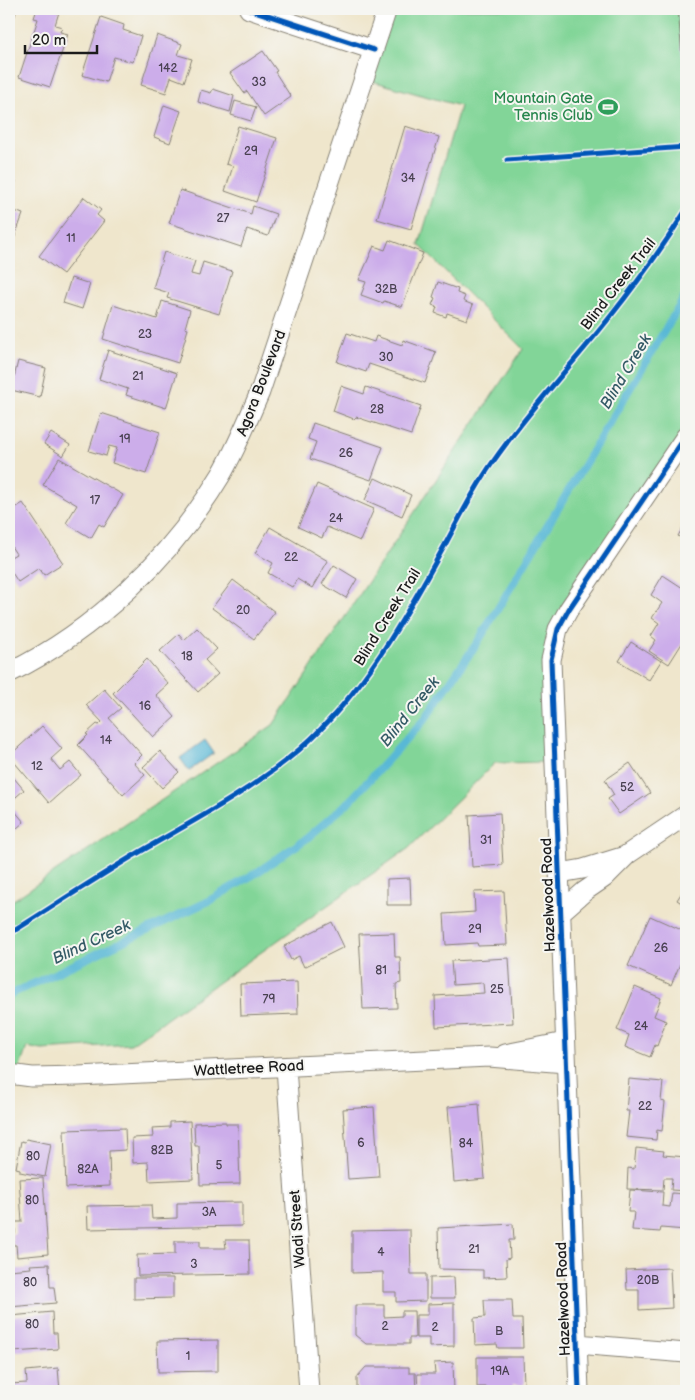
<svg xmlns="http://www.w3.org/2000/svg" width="695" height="1400" font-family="'Balsamiq Sans',sans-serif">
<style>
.green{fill:#82d598;stroke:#4f785a}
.water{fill:#58b8d6;stroke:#3a6a79}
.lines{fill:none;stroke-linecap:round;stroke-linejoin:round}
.stream{stroke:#58b8d6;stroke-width:8}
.building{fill:#ccadea}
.minor-casing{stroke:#868174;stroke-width:21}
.minor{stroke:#fff;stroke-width:19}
.cycleway-casing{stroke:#f6f6f2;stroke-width:8}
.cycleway{stroke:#0057b8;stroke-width:5}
.labels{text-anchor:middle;stroke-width:4;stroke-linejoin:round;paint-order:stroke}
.number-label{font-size:12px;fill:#484050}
.leisure-label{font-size:15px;fill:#27864d;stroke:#f6f6f2;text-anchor:end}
.street-label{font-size:15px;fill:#1c1c1c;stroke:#f6f6f2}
.water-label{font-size:16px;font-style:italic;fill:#345a66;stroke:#f6f6f2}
</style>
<rect width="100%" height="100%" fill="#f6f6f2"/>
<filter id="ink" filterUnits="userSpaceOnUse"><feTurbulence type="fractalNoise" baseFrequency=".02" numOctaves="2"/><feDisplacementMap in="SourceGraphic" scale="10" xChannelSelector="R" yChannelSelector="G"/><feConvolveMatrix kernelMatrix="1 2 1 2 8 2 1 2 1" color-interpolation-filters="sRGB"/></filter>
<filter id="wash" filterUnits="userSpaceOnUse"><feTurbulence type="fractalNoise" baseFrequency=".0096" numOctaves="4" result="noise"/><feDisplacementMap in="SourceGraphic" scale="20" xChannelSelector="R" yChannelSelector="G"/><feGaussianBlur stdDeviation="1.12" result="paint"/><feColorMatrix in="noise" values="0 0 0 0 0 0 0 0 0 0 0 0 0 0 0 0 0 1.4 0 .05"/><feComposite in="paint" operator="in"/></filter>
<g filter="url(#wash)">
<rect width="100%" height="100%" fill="#efe6cc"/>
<!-- green -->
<path class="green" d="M387 9H686V436L558 629 555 762 495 763 409 848 131 1044 42 1050 27 1047 9 1099V903L273 725 523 349 419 245 460 106 365 79Z"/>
<!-- water -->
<path class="water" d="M205 740 214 753 189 771 180 758Z"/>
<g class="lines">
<!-- stream -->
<path class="stream" d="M9 995 207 902 256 873 306 839 349 802 425 719 479 640 686 295"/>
</g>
<g id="blocks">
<!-- building -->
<path class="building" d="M9 9H17L9 34Z
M37 9H60L55 25 62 27 60 32 68 34 50 87 19 77 38 19 34 18Z
M678 9H686V56H682Z
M101 17 124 25 123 30 141 36 133 62 114 57 106 82 82 75Z
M157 35 182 44 178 55 192 59 184 82 171 77 166 93 141 85Z
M263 51 277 71 275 72 291 97 264 116 247 91 244 93 230 73Z
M213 89 234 96 230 112 198 102 201 90 211 93Z
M235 101 256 107 251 121 231 115Z
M164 105 181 111 170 143 154 137Z
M238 126 277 138 256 202 225 191 233 166 226 164Z
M405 126 439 137 411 229 377 219Z
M9 179 16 181 9 202Z
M180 190 251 214 253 206 276 214 268 236 247 229 241 247 169 223Z
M84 197 101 210 97 215 104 221 63 274 39 256Z
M9 209 23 214 13 242 9 241Z
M389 240 423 253 402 307 384 301 383 303 361 295 366 282 359 280 374 246 385 250Z
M164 252 195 261 191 274 199 276 203 262 232 271 219 314 167 298 169 293 153 288Z
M71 278 90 284 82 309 63 303Z
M438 282 458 289 457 293 465 296 463 301 473 305 467 320 447 313 446 317 435 313 437 307 432 305 435 298 433 297Z
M162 301 190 310 185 328 188 329 178 363 103 339 113 305 157 319Z
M347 333 374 342 376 336 402 345 403 340 436 352 425 383 369 364 366 372 337 362Z
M108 350 177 373 166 408 126 395 128 389 99 379Z
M18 361 46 368 40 397 11 390Z
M341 386 364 394 366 387 421 406 411 435 356 417 354 419 333 411Z
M101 413 160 432 146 474 112 463 117 448 109 446 106 456 89 451Z
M313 423 383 447 371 480 310 459 316 442 308 439Z
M51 433 70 445 63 456 44 444Z
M59 458 123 495 104 527 99 524 91 538 66 523 77 505 43 485Z
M375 478 411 495 402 516 365 500Z
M317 484 374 509 360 541 327 527 322 538 298 527Z
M23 503 63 563 44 575 39 568 18 582 9 568V558L16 554 9 543V512Z
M686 522V541L678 536Z
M270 527 328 561 312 588 297 579 292 587 268 573 273 563 255 553Z
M334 565 357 579 346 598 322 584Z
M663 575 686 590V637L669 664 649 651 656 640 651 636 659 623 652 618 662 603 651 595Z
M233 580 275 612 254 639 212 608Z
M197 628 217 649 205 660 218 674 198 692 160 651 179 634 184 640Z
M631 642 661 661 649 680 619 661Z
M147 659 168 684 156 695 175 717 153 737 113 693Z
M104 689 121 708 109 718 142 755 134 763 145 775 123 795 78 745 88 735 86 734 97 724 99 725 102 722 86 705Z
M42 726 62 749 51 759 60 770 70 762 81 775 49 803 9 756Z
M160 751 179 772 162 788 143 767Z
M630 763 650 793 619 814 608 799 614 795 605 780Z
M9 772 24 790 9 803Z
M9 804 24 822 9 835Z
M500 813 503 865 472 867 469 815Z
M410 878 411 905H387V879Z
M686 886V906L677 900Z
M504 891 507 945 478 946 477 943 446 945 444 914 475 912 474 892Z
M650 916 686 932V966L680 964 671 985 628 966Z
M332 922 344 947 304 967 299 956 291 960 284 946Z
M394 933 395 957H400L401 983 396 984 397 1008 363 1009 359 934Z
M509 958 513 1023 436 1027 435 996 484 993 483 983 453 985 451 961Z
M297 982 298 1014 241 1016 240 984Z
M635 987 661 998 654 1016 666 1021 657 1046 655 1045 650 1057 625 1047 629 1035 617 1030Z
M629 1079 663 1082 661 1101 665 1102 662 1131 657 1130 656 1140 626 1137 629 1111H626Z
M479 1104 485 1179 454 1182 448 1107Z
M374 1107 379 1177 348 1179 343 1109Z
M190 1121 193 1179 149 1181 148 1162 133 1163 132 1138 153 1137 152 1128 170 1127V1122Z
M226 1122V1124H238L240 1184 200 1185 199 1146H195L194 1123Z
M125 1128 126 1150 109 1151 110 1186 66 1188 64 1130Z
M26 1139 51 1144 45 1177 20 1172V1169L16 1168 21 1141 25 1142Z
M636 1148 664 1151 663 1155 686 1157V1191L671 1190 672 1178H664L663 1190 627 1189 628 1168 634 1169Z
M43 1178 48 1254 17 1257 16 1245H13L12 1234H15V1222H22L19 1179Z
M630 1190 663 1192 662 1206 670 1207 672 1193 686 1194V1230L661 1228 660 1232 632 1230 634 1212H628Z
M242 1202V1226L88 1229 87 1206 151 1205 152 1219 177 1218V1203Z
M513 1224 514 1240H509L510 1258 506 1259 507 1277 483 1278V1270L439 1269 438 1228Z
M410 1230 411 1274H426V1301L396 1302V1292H383V1272L352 1273V1231Z
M225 1240H249L250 1274 138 1276 137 1255 175 1254V1241H200V1248H226Z
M49 1264 50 1287H54L56 1303 9 1307V1270L31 1268 30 1265Z
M670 1268 672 1308 639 1310V1290H627L626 1270Z
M454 1277 455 1298H430V1278Z
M134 1278H173V1298L134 1299Z
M484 1300H512L513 1319H522L523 1348H498L497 1344 475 1345 474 1318 485 1317Z
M454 1303V1346L429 1347V1338H416V1315H428V1304Z
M355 1305H384V1317L402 1316V1311H414L415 1338H409V1344H366L355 1335Z
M52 1312 53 1333H57L58 1349 12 1352 9 1350V1337L12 1335 11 1316Z
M218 1340V1371L158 1372 157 1341Z
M477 1357H523L524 1385H513V1391H487V1387H477Z
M453 1362 454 1391H418L417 1374H435L434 1363Z
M366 1367H409V1373H415L416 1391H357V1377Z
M58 1368 60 1391H10L9 1384 27 1383 26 1371Z"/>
</g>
</g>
<g filter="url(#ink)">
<use href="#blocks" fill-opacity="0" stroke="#868174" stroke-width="1"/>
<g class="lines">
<defs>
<path id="minor" d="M249 9 374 50
M9 673C96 630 171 558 221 475 236 449 248 420 260 392L387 9
M560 873 583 869 625 856
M561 912 585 891 604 878 628 854 686 815
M505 1054 565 1042
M286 1067 309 1391
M9 1074 32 1077 78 1076 489 1057 566 1063
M577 1344 686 1353
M579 1391 551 660 558 629 569 609 686 436"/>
</defs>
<!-- minor casing -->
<use href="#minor" class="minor-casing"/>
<!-- minor -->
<use href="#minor" class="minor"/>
<defs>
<path id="cycleway" d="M249 9 374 50
M507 160 686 147
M9 934C52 907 94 879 138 853 193 821 251 791 300 749 364 693 406 616 446 543 461 515 476 485 495 459 530 409 572 365 610 317 637 283 663 247 686 210
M579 1391 551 660 558 629 569 609 686 436"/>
</defs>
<!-- cycleway casing -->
<use href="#cycleway" class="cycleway-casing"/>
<!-- cycleway -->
<use href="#cycleway" class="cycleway"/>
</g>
</g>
<!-- icons -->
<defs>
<symbol id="stadium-bare" viewBox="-9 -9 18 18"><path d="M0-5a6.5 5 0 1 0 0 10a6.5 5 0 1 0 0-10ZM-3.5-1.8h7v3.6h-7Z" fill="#2e9e5b" stroke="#f6f6f2" stroke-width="2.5" paint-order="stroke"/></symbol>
</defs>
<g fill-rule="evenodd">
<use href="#stadium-bare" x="594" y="93" width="28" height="28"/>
</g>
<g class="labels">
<!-- number labels -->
<g class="number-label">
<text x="168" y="72">142</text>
<text x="259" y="86">33</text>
<text x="251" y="155">29</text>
<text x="408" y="182">34</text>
<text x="223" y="222">27</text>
<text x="71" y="242">11</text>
<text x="386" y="293">32B</text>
<text x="145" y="338">23</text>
<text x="386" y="361">30</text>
<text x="138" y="380">21</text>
<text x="377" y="413">28</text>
<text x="125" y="443">19</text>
<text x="346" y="457">26</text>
<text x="95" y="504">17</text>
<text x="336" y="522">24</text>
<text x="291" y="561">22</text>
<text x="243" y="614">20</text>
<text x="187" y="660">18</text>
<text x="145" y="710">16</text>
<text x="106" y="744">14</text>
<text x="37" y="770">12</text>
<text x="627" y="791">52</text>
<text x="486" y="844">31</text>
<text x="475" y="933">29</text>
<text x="661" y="952">26</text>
<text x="381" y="974">81</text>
<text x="497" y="993">25</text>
<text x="269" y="1003">79</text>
<text x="641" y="1030">24</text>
<text x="645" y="1110">22</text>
<text x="361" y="1147">6</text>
<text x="466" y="1147">84</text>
<text x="162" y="1154">82B</text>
<text x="33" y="1160">80</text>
<text x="219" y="1169">5</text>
<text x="88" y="1173">82A</text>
<text x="32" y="1204">80</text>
<text x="209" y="1216">3A</text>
<text x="474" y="1253">21</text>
<text x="381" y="1256">4</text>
<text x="194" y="1268">3</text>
<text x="648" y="1284">20B</text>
<text x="30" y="1286">80</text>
<text x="32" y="1328">80</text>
<text x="385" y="1330">2</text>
<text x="435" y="1331">2</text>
<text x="499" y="1335">B</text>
<text x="188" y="1360">1</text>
<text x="500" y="1375">19A</text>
</g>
<!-- leisure labels -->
<g class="leisure-label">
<text x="593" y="103">Mountain Gate<tspan x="593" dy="17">Tennis Club</tspan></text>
</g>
<!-- street labels -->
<g class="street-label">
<text transform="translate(618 284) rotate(-52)" y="5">Blind Creek Trail</text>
<text transform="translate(261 383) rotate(-69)" y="5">Agora Boulevard</text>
<text transform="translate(387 617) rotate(-58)" y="5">Blind Creek Trail</text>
<text transform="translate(548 895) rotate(-92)" y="5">Hazelwood Road</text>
<text transform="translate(249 1068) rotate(-3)" y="5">Wattletree Road</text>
<text transform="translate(297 1229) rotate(-94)" y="5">Wadi Street</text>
<text transform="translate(563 1299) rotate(-92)" y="5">Hazelwood Road</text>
</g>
<!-- water labels -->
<g class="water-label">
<text transform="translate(625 371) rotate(-59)" y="6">Blind Creek</text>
<text transform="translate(409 711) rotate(-51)" y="6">Blind Creek</text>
<text transform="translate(91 941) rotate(-25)" y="6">Blind Creek</text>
</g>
</g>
<!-- margin -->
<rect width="695" height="1400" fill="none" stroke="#f6f6f2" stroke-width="30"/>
<!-- scale -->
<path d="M25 45v8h72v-8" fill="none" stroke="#1c1c1c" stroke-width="2.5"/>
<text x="32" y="45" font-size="15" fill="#1c1c1c" stroke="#f6f6f2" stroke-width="4" paint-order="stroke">20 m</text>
</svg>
